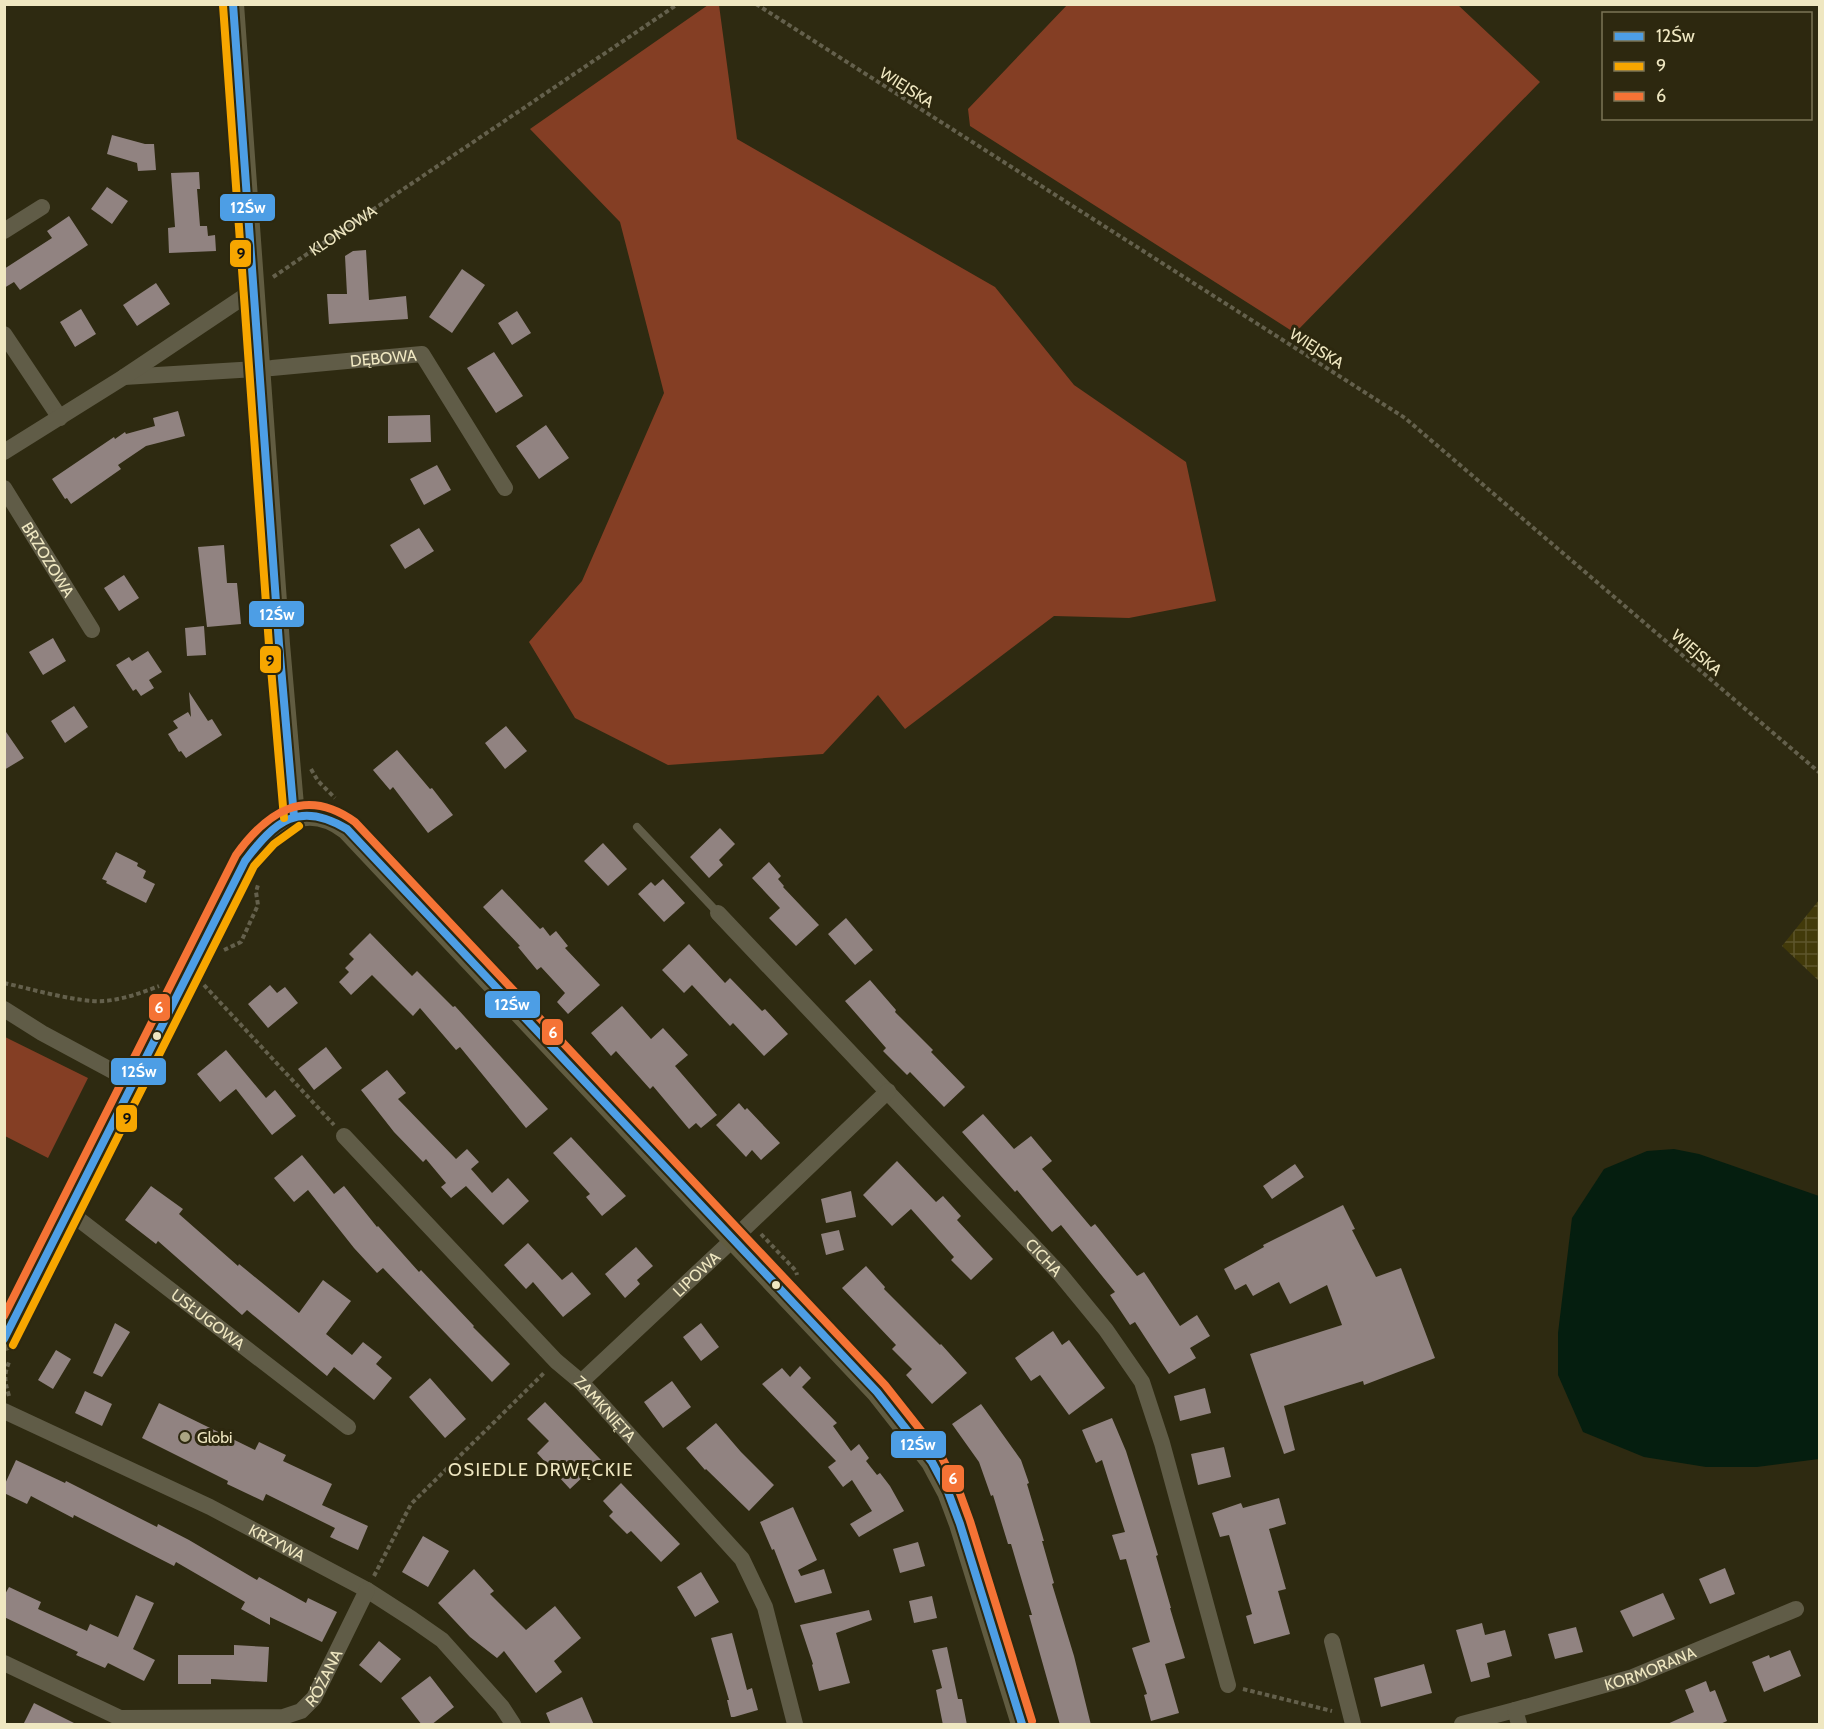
<svg xmlns="http://www.w3.org/2000/svg" width="1824" height="1729" font-family="Cabin,sans-serif">
<style>
.industrial{fill:url(#industrial-grid)}
.green{fill:#843e24}
.water{fill:#051e0f}
.building{fill:#918381}
.lines{fill:none;stroke-linecap:round;stroke-linejoin:round}
.path{stroke:#64604c;stroke-width:4;stroke-dasharray:4.5 3;stroke-linecap:butt}
.lane{stroke:#605c47;stroke-width:8}
.street{stroke:#605c47;stroke-width:16}
.secondary{stroke:#615c41;stroke-width:22}
.bus-1-casing{stroke:#2d280f;stroke-width:12}
.bus-2-casing{stroke:#2d280f;stroke-width:12}
.bus-3-casing{stroke:#2d280f;stroke-width:12}
.bus-1{stroke:#4d9ee5;stroke-width:8}
.bus-2{stroke:#f7a600;stroke-width:8}
.bus-3{stroke:#f57335;stroke-width:8}
.bus-dot{fill:#efe7c1;stroke:#2d280f;stroke-width:2}
.poi-dot{fill:#aba583;stroke:#2d280f;stroke-width:2}
.labels{text-anchor:middle;stroke-width:6;stroke-linejoin:round;paint-order:stroke}
.street-label{font-size:16px;fill:#efe7c1;stroke:#2d280f}
.poi-label{font-size:16px;fill:#efe7c1;stroke:#2d280f;text-anchor:start}
.neighbourhood-label{font-size:18px;letter-spacing:1.5px;fill:#efe7c1;stroke:#2d280f}
.line-badge{stroke:#2d280f;stroke-width:2}
.badge-label{font-size:16px;text-anchor:middle;font-weight:bold;fill:#fff}
.pale-badge-label{font-size:16px;text-anchor:middle;font-weight:bold;fill:#111}
</style>
<defs>
<pattern id="industrial-grid" width="8" height="8" patternUnits="userSpaceOnUse" patternTransform="scale(1.5)"><rect width="8" height="8" fill="#423a0a"/><path d="M0 4h8M4 0v8" fill="none" stroke="#5e562c"/></pattern>
</defs>
<rect width="100%" height="100%" fill="#2e2a11"/>
<!-- industrial -->
<path class="industrial" d="M1819 900V981L1782 946Z"/>
<!-- green -->
<path class="green" d="M1068 4 1458 5 1540 82 1295 333 970 126 968 109Z
M708 5H719L737 139 995 287 1074 385 1186 462 1216 601 1129 618 1054 616 905 729 878 695 823 754 668 765 575 718 529 642 582 581 664 393 620 222 530 129Z
M5 1037 88 1078 48 1158 5 1136Z"/>
<!-- water -->
<path class="water" d="M1674 1149 1699 1154 1819 1196V1459L1757 1467H1706L1644 1457 1583 1432 1558 1375V1333L1572 1218 1604 1169 1647 1151Z"/>
<!-- building -->
<path class="building" d="M112 135 145 144H154L156 170 138 171 137 163 107 154Z
M199 172 200 189H197L200 226H207L208 236 215 235 216 251 169 253 168 228 175 227 171 173Z
M107 187 128 201 112 224 91 209Z
M69 216 88 245 20 290 14 282 4 288V269L52 238 47 231Z
M366 250 369 300 406 296 408 319 329 324 327 294H347L345 256 353 251Z
M462 269 485 285 452 333 429 317Z
M156 283 170 304 137 326 123 305Z
M81 309 96 334 75 347 60 322Z
M517 311 531 333 512 345 498 323Z
M494 352 523 396 496 413 467 368Z
M178 411 185 436 146 446 118 465 121 469 71 504 67 498 65 499 52 479 114 437 115 439 125 432 126 434 155 426 153 418Z
M430 415 431 442 388 443V416Z
M546 425 569 458 539 479 516 446Z
M437 465 451 490 424 505 410 479Z
M419 528 434 551 405 569 390 545Z
M224 545 227 583H237L241 624 207 627 198 547Z
M124 575 139 598 119 611 104 588Z
M204 626 206 655 187 656 185 628Z
M53 638 66 661 43 675 29 652Z
M148 651 162 672 149 680 154 688 141 696 136 689 133 691 116 665 129 657 132 661Z
M189 692 208 721 212 719 222 735 186 758 181 751 179 752 168 734 178 728 173 721 188 712 191 717Z
M74 706 88 727 65 743 51 721Z
M506 726 527 751 505 769 485 743Z
M4 729 24 758 4 770Z
M397 750 430 789 432 788 453 815 428 833 393 787 390 790 373 770Z
M720 828 735 844 719 860 723 865 709 878 690 857Z
M603 843 627 869 608 886 584 861Z
M116 852 138 863 137 866 146 871 143 878 155 884 146 903 106 883 107 881 102 879Z
M769 862 781 876 778 879 784 886 783 887 819 925 796 946 769 918 780 908 752 878Z
M663 879 685 903 664 922 638 894 651 882 655 886Z
M502 889 540 929 543 927 550 936 556 931 568 946 565 948 600 985 568 1014 557 1002 565 993 541 967 537 970 518 947 520 946 483 907Z
M846 918 873 950 855 965 828 934Z
M370 933 412 976 417 971 453 1007 455 1006 548 1109 526 1128 460 1047 456 1050 420 1008 413 1016 372 975 351 995 339 982 349 972 345 968 354 959 349 954Z
M689 944 725 983 730 978 762 1011 765 1009 788 1034 764 1056 733 1023 730 1026 692 985 684 993 662 970Z
M870 980 896 1010 895 1012 933 1050 931 1052 965 1087 944 1107 910 1072 907 1075 883 1051 886 1048 845 1001Z
M270 985 277 993 285 987 298 1003 268 1028 248 1004Z
M622 1006 651 1039 663 1028 688 1055 675 1066 717 1115 701 1128 696 1123 689 1129 653 1086 650 1089 616 1051 611 1056 591 1033Z
M326 1047 342 1068 314 1090 298 1069Z
M226 1050 266 1098 275 1090 296 1116 272 1135 236 1089 220 1102 197 1074Z
M387 1070 406 1093 398 1099 456 1159 467 1149 479 1162 471 1169 492 1193 508 1178 529 1201 503 1225 466 1186 451 1198 441 1187 446 1183 426 1159 423 1162 394 1132 361 1090Z
M739 1103 745 1110 747 1108 780 1143 761 1160 752 1150 746 1157 716 1125Z
M983 1114 1014 1149 1031 1136 1052 1161 1042 1169 1091 1227 1095 1224 1137 1276 1144 1272 1180 1326 1197 1315 1210 1336 1190 1348 1196 1358 1169 1374 1135 1322 1130 1325 1110 1295 1115 1292 1061 1225 1052 1232 1017 1190 1015 1192 962 1132Z
M571 1137 626 1196 602 1216 586 1197 590 1194 553 1153Z
M302 1155 334 1194 344 1186 377 1227 378 1226 419 1272 421 1270 474 1326 473 1327 510 1364 492 1382 383 1268 377 1273 354 1248 308 1190 294 1202 274 1178Z
M897 1161 936 1202 943 1196 961 1216 957 1220 993 1259 971 1280 951 1260 954 1257 911 1209 892 1226 863 1195Z
M1295 1164 1304 1177 1272 1199 1263 1186Z
M151 1186 183 1209 179 1214 238 1266 239 1264 299 1313 323 1280 351 1301 326 1334 352 1355 363 1342 382 1357 376 1364 392 1378 374 1400 334 1367 327 1376 247 1310 242 1315 158 1241 156 1244 125 1220Z
M851 1191 856 1217 826 1223 821 1199Z
M1343 1205 1355 1229 1352 1230 1376 1277 1401 1268 1435 1358 1364 1385 1363 1381 1284 1406 1295 1450 1284 1454 1250 1354 1342 1325 1327 1285 1290 1304 1279 1282 1253 1296 1246 1284 1235 1290 1224 1269 1264 1247 1263 1245Z
M839 1230 844 1250 826 1255 821 1234Z
M528 1243 562 1280 572 1272 591 1294 563 1317 533 1282 526 1289 504 1265Z
M636 1247 653 1266 637 1280 640 1284 625 1298 605 1274Z
M866 1266 885 1287 884 1289 940 1345 941 1344 967 1373 932 1404 906 1375 912 1369 892 1349 896 1345 842 1288Z
M115 1323 130 1332 102 1377 93 1373Z
M701 1323 719 1347 701 1361 683 1337Z
M1053 1331 1062 1345 1069 1340 1105 1388 1069 1415 1040 1375 1031 1381 1015 1358Z
M56 1350 71 1359 53 1389 38 1380Z
M800 1366 811 1378 802 1387 837 1423 833 1426 851 1451 859 1444 869 1458 866 1461 877 1475 880 1473 890 1486 904 1511 859 1537 850 1524 872 1511 852 1480 843 1487 828 1467 836 1461 762 1384 782 1368 790 1377Z
M430 1378 466 1419 445 1438 409 1397Z
M672 1381 691 1407 663 1428 644 1402Z
M1205 1388 1211 1413 1180 1421 1174 1396Z
M85 1391 112 1404 102 1426 75 1413Z
M545 1402 601 1460 570 1489 537 1453 549 1441 527 1419Z
M159 1403 255 1450 259 1442 286 1455 283 1461 332 1484 322 1505 368 1526 358 1550 330 1537 335 1528 266 1494 263 1501 227 1484 228 1481 142 1438Z
M981 1404 1021 1460 1029 1483 1027 1484 1044 1541H1042L1054 1583 1052 1584 1074 1656 1091 1725H1060L1029 1615H1032L1011 1544H1008L993 1495 991 1496 979 1462 952 1424Z
M1112 1418 1126 1451 1142 1502 1158 1555 1156 1556 1171 1608H1170L1185 1658 1165 1664 1179 1713 1151 1721 1144 1695 1147 1694 1132 1648 1150 1642 1126 1559 1120 1560 1112 1535 1125 1532 1102 1460 1096 1463 1082 1430Z
M716 1423 741 1452 774 1485 749 1511 706 1469 705 1470 686 1448Z
M1224 1447 1231 1477 1198 1485 1191 1454Z
M16 1460 65 1483 66 1481 157 1527 158 1524 189 1540 257 1580 259 1577 306 1603 308 1598 337 1612 322 1642 270 1617V1625L241 1609 245 1602 176 1562 174 1566 74 1515 73 1518 31 1496 27 1504 4 1493V1486Z
M621 1483 680 1544 661 1562 631 1531 627 1534 609 1516 613 1512 603 1501Z
M1279 1498 1286 1524 1269 1529 1286 1589 1278 1591 1290 1634 1254 1644 1246 1616 1252 1614 1229 1535 1220 1537 1212 1513 1241 1503 1243 1508Z
M793 1507 817 1560 798 1570 801 1576 824 1569 832 1593 795 1603 774 1549 772 1550 760 1522Z
M423 1536 449 1551 428 1587 402 1572Z
M918 1542 925 1566 900 1573 893 1549Z
M1725 1568 1735 1594 1710 1604 1699 1579Z
M474 1569 494 1591 490 1594 526 1630 555 1606 581 1638 554 1661 562 1672 536 1693 504 1651 497 1658 470 1637 438 1603Z
M701 1572 719 1602 695 1617 677 1587Z
M9 1587 41 1602 38 1609 87 1631 90 1624 118 1637 136 1595 154 1603 133 1649 155 1660 144 1681 108 1663 105 1668 76 1655 78 1652 4 1617V1596Z
M1663 1593 1675 1619 1633 1637 1620 1611Z
M932 1596 937 1618 914 1623 909 1601Z
M869 1610 872 1620 836 1633 850 1683 819 1691 812 1665 813 1664 800 1625Z
M1482 1623 1485 1635 1505 1630 1512 1656 1487 1663 1490 1677 1471 1682 1456 1630Z
M1576 1627 1583 1652 1555 1659 1548 1634Z
M732 1633 747 1690 752 1688 758 1710 734 1717H731L727 1700H729L711 1638Z
M379 1641 401 1659 381 1683 359 1665Z
M234 1645 269 1647 267 1682 211 1679V1684H178V1655H234Z
M947 1647 958 1699H962L967 1725H943L936 1690 942 1688 932 1650Z
M1790 1650 1801 1676 1764 1692 1752 1662 1769 1655 1770 1658Z
M1424 1664 1432 1693 1381 1707 1374 1678Z
M430 1676 454 1707 431 1725H422L401 1698Z
M1706 1681 1710 1692 1715 1690 1727 1721 1718 1725H1665L1694 1712 1685 1690Z
M582 1697 594 1725H551L546 1713Z
M34 1703 78 1725H23Z"/>
<g class="lines">
<!-- path -->
<g class="path">
<path d="M756 4 1405 418 1820 773"/>
<path id="s1" d="M273 277 678 4"/>
<path d="M311 769 318 781 335 798"/>
<path d="M224 950 241 942 258 905 256 892 258 885"/>
<path d="M4 983C32 989 78 1003 105 1001 124 999 141 993 159 986"/>
<path d="M204 985 334 1125"/>
<path d="M761 1234 796 1271 797 1275"/>
<path d="M9 1396C5 1382 3 1375 10 1360"/>
<path d="M374 1576 411 1504 544 1373"/>
<path d="M1243 1689 1332 1711"/>
</g>
<!-- lane -->
<path class="lane" d="M637 827 718 913"/>
<!-- street -->
<g class="street">
<path d="M4 231 42 207"/>
<path d="M4 334 60 418"/>
<path id="s2" d="M124 377 272 368 422 354 505 488"/>
<path d="M4 452 124 377 254 290"/>
<path id="s3" d="M4 488 92 630"/>
<path id="s4" d="M718 913 1060 1274 1106 1330 1142 1382 1162 1443 1228 1685"/>
<path d="M4 1009 42 1033 133 1082"/>
<path id="s5" d="M344 1136 556 1361 581 1382 742 1559 765 1607 795 1724"/>
<path id="s6" d="M68 1211 348 1427"/>
<path id="s7" d="M581 1382 726 1246 888 1091"/>
<path id="s8" d="M4 1411 210 1507 367 1590 412 1619 442 1640 502 1707 513 1724"/>
<path d="M1332 1641 1353 1724"/>
<path id="s9" d="M4 1663 120 1718 283 1717 301 1711 314 1698 367 1590"/>
<path d="M1462 1724 1515 1710"/>
<path id="s10" d="M1519 1724 1515 1710 1633 1677 1796 1609"/>
</g>
<!-- secondary -->
<path class="secondary" d="M233 4 279 644 294 817
M4 1340 245 861C270 824 305 797 347 829L877 1392 932 1462 948 1492 960 1524 1022 1724"/>
<defs>
<path id="bus-1" d="M233 4 279 644 294 817
M4 1339 245 861C275 821 299 800 347 829L877 1392 932 1462 948 1492 960 1524 1022 1724"/>
<path id="bus-2" d="M223 5 269 645 284 818
M13 1345 254 866 274 844 299 826"/>
<path id="bus-3" d="M4 1316 236 855C267 812 305 786 355 822L885 1385 941 1456 958 1488 970 1521 1032 1721"/>
</defs>
<!-- bus-1 casing -->
<use href="#bus-1" class="bus-1-casing"/>
<!-- bus-2 casing -->
<use href="#bus-2" class="bus-2-casing"/>
<!-- bus-3 casing -->
<use href="#bus-3" class="bus-3-casing"/>
<!-- bus-1 -->
<use href="#bus-1" class="bus-1"/>
<!-- bus-2 -->
<use href="#bus-2" class="bus-2"/>
<!-- bus-3 -->
<use href="#bus-3" class="bus-3"/>
</g>
<!-- markers -->
<g class="bus-dot">
<circle cx="157" cy="1036" r="5"/>
<circle cx="776" cy="1285" r="5"/>
</g>
<circle class="poi-dot" cx="185" cy="1437" r="6"/>
<g class="labels">
<!-- street labels -->
<g class="street-label">
<text transform="translate(907 87) rotate(32)" y="6">WIEJSKA</text>
<text dy="6" stroke="none"><textPath href="#s1" startOffset="84">KLONOWA</textPath></text>
<text transform="translate(1317 348) rotate(32)" y="6">WIEJSKA</text>
<text dy="6" stroke="none"><textPath href="#s2" startOffset="260">DĘBOWA</textPath></text>
<text dy="6" stroke="none"><textPath href="#s3" startOffset="84">BRZOZOWA</textPath></text>
<text transform="translate(1697 652) rotate(41)" y="6">WIEJSKA</text>
<text dy="6" stroke="none"><textPath href="#s4" startOffset="474">CICHA</textPath></text>
<text dy="6" stroke="none"><textPath href="#s7" startOffset="158">LIPOWA</textPath></text>
<text dy="6" stroke="none"><textPath href="#s6" startOffset="177">USŁUGOWA</textPath></text>
<text dy="6" stroke="none"><textPath href="#s5" startOffset="378">ZAMKNIĘTA</textPath></text>
<text dy="6" stroke="none"><textPath href="#s8" startOffset="303">KRZYWA</textPath></text>
<text dy="6" stroke="none"><textPath href="#s10" startOffset="156">KORMORANA</textPath></text>
<text dy="6" stroke="none"><textPath href="#s9" startOffset="351">RÓŻANA</textPath></text>
</g>
<!-- poi labels -->
<g class="poi-label">
<text x="197" y="1443">Globi</text>
</g>
<!-- neighbourhood labels -->
<g class="neighbourhood-label">
<text x="541" y="1476">OSIEDLE DRWĘCKIE</text>
</g>
</g>
<g class="line-badge">
<rect x="219" y="193" width="57" height="29" rx="6" fill="#4d9ee5"/>
<rect x="229" y="239" width="23" height="29" rx="6" fill="#f7a600"/>
<rect x="248" y="600" width="57" height="28" rx="6" fill="#4d9ee5"/>
<rect x="259" y="645" width="23" height="29" rx="6" fill="#f7a600"/>
<rect x="484" y="990" width="57" height="29" rx="6" fill="#4d9ee5"/>
<rect x="148" y="993" width="23" height="29" rx="6" fill="#f57335"/>
<rect x="541" y="1018" width="23" height="28" rx="6" fill="#f57335"/>
<rect x="110" y="1057" width="57" height="29" rx="6" fill="#4d9ee5"/>
<rect x="115" y="1104" width="23" height="29" rx="6" fill="#f7a600"/>
<rect x="890" y="1430" width="57" height="29" rx="6" fill="#4d9ee5"/>
<rect x="941" y="1464" width="24" height="29" rx="6" fill="#f57335"/>
</g>
<g class="badge-label">
<text x="248" y="213">12Św</text>
<text x="277" y="620">12Św</text>
<text x="512" y="1010">12Św</text>
<text x="159" y="1013">6</text>
<text x="553" y="1038">6</text>
<text x="139" y="1077">12Św</text>
<text x="918" y="1450">12Św</text>
<text x="953" y="1484">6</text>
</g>
<g class="pale-badge-label">
<text x="241" y="259">9</text>
<text x="270" y="666">9</text>
<text x="127" y="1124">9</text>
</g>
<!-- border -->
<rect width="1824" height="1729" fill="none" stroke="#efe7c1" stroke-width="12"/>
<!-- legend -->
<rect x="1602" y="12" width="210" height="108" fill="#2d280f" stroke="#7b7456" stroke-width="1.5"/>
<rect x="1614" y="32" width="30" height="9" fill="#4d9ee5" stroke="#7b7456" stroke-width="1.5"/>
<text x="1656" y="42" font-size="18" fill="#efe7c1">12Św</text>
<rect x="1614" y="62" width="30" height="9" fill="#f7a600" stroke="#7b7456" stroke-width="1.5"/>
<text x="1656" y="72" font-size="18" fill="#efe7c1">9</text>
<rect x="1614" y="92" width="30" height="9" fill="#f57335" stroke="#7b7456" stroke-width="1.5"/>
<text x="1656" y="102" font-size="18" fill="#efe7c1">6</text>
</svg>
